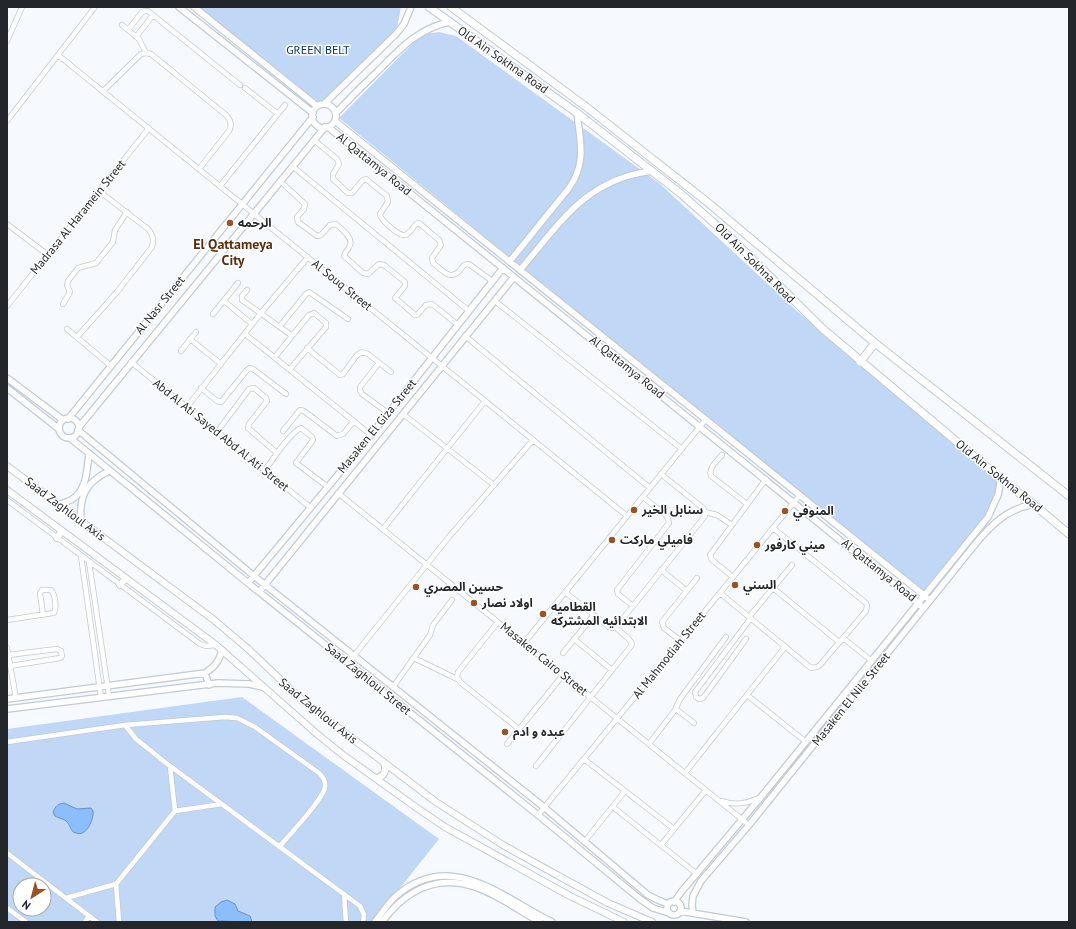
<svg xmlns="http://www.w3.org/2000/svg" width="1076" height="929" font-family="'PT Sans','Noto Sans Arabic',sans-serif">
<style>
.green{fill:#c0d8f5;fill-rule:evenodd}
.water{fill:#8cbefc;stroke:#6c91bd}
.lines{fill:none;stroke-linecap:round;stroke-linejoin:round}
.minor-casing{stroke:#c1cad5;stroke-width:6}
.tertiary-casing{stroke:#c1cad5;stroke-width:8}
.secondary-casing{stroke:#c1cad5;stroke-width:8}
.primary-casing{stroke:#c1cad5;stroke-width:9}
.minor{stroke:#fff;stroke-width:4.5}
.tertiary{stroke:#fff;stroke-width:5.5}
.secondary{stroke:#fff;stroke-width:6}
.primary{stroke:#fff;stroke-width:7}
.poi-dot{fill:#975324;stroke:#fff;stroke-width:1.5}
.labels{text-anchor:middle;stroke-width:3;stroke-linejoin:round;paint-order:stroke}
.park-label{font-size:12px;fill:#093665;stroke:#fff}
.street-label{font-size:12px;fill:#23272b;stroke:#fff}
.poi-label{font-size:12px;font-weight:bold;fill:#23272b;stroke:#fff;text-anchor:start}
.quarter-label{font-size:14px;font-weight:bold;fill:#5c2e0d;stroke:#fff}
</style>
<rect width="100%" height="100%" fill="#f6fafe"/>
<!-- green -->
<path class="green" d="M195 7H401L396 34 324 104 317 106Z
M439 32 456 36 659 183 798 312 860 362 1000 483 983 523 925 595 339 118 413 43 425 34Z
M242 697 439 839 373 922H7V729ZM20 885H44V909H20Z"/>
<!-- water -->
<path class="water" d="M64 803 77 809 91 808 93 811C94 819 87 837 76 833 70 832 71 825 66 821 64 819 58 818 55 816L53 812C56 806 57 804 64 803Z
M227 900 235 904 238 911 250 916 252 922 218 921 215 916V907L221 902Z"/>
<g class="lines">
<defs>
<path id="minor" d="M122 25 139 39 146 53
M128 30 142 12 145 11H148L240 85
M136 37 153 15
M7 41 22 7
M58 55 627 516
M245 88 278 114
M103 91 141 54 146 53 151 54 226 115C231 120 232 125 229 131L199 169
M7 121 95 7
M314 140 337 159 339 164 333 174V179L348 193H352L363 180 366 179 387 196 388 202 380 214C380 220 400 237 405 235 410 234 413 227 416 224L419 223 439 240 441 245 432 258 433 263C443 271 451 282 461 269 463 266 464 264 469 264L492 281
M292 166 469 311
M280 181 305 204 304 209 297 217 298 222 317 236 321 235 330 225 336 224C341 229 353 237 350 245 349 249 345 252 344 256L363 273 368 274 379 264 384 265 405 282V286L395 298 415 315H417L426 305 432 304 458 325
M220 186 285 105
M7 224 48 255
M247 290 242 296V300L291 335
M224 301 252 324
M495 301 682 449
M63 304 70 292 67 285 68 281 78 268 96 263 113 242 115 230 127 212
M7 306 149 128
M213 314 238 283
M280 326 306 294 309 292 348 319
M67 329 111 366
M245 334 371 435
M465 336 650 488
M77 337 117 292 152 247C154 240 153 234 148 229L99 191
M190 339 221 364
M307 348 340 375 343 374 357 355 362 352 368 354 391 372
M181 351 196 332
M275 357 309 315 314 313 326 323V327L290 369
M131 362 311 508
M379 363 360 387V390L362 394 388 413
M201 388 217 401 221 402 247 370 250 368 253 369 286 394
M187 407 261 313 308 257
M403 414 494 485
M283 431 300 410 304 411 337 436 343 434 354 421
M217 432 249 389 254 388 266 398 267 401 249 424 248 428 277 453
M722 455C717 461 708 468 711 476L747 504
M265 470C273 459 289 434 301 428L312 437 313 440 296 463 328 487
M338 493 749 825
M7 500 200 644 206 646 216 645
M705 512 717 515 732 525
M383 529 485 401
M81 556 101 697
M89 562 109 696
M661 570 687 591
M733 577 712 560 710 555 766 479
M773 588 839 642
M565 592 609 627 613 628 617 626 705 516V512L703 508 661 474
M720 593 811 668 817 667 820 665 866 611 867 606 866 603 773 528
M633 606 618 594 617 590 669 523 667 516 643 497
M749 617 792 565
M7 620 53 613H54C57 607 55 594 51 590H42L40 593 43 615
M498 622 458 672 457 677 460 682 519 729
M843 638 872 661
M574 639 612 670
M746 639 703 698 699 699 696 697 695 692 751 618
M681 641 664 628 662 622 697 578
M524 643 706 419
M7 648 16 698
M563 653 594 615
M8 655 57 649 61 651 62 656 60 658 10 666
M414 658 457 679
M348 663 448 538 533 440
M393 687 430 635 433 625 452 600
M747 695 806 742
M676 709 694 723
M125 725 136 739 166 763 360 906 364 915 363 922
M7 742 125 725 225 717 237 718 255 727 319 773C323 777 326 781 325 787 323 800 289 835 279 847
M507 744 563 675
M649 744 675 710 680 699 726 637
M584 759 674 829
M170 766 175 811
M536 766 631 646 632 644 629 639 615 627
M685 773 785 647
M722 801C736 806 748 803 761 797
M613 807 697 874
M538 815 800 495
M585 841 625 791
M661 845 706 790
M7 853 97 922
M116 884 119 922
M344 894 346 922
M66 898 116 884 175 811 222 804
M7 908 26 922
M85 922 89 916"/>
<path id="tertiary" d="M179 7 313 113
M194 7 317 106
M324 104 396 34 404 24 411 7
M312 116a12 12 0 1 1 24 0a12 12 0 1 1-24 0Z
M336 113C350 98 364 84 379 70 401 48 418 29 449 22
M335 121 930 600
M328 127 924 608
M510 261 569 188C587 163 580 141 577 113
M520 270C560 223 586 179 652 171
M7 378 63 420
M7 388 59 429
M59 428a10 10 0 1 1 20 0a10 10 0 1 1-20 0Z
M68 419 313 117
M79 427 325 127
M78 430 254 576 545 808 648 895 658 900 668 904
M70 438 248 583 538 815 640 899 653 908 669 913
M59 505C62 503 67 502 71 500 87 491 87 469 89 454
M81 521C79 496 86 482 109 471
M248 583 371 435 503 268
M259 592 514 277
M205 673 209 685
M7 699 205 673C215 667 219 661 222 650
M7 709 218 683 249 684 263 687
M667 908a7 7 0 1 1 14 0a7 7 0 1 1-14 0Z
M674 902 682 891 761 797 988 517 998 495 1001 479
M680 911 746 922
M693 913 692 905 693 896 701 881 749 825 977 542C994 522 1007 510 1033 504
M375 922C382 913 388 903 396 896 451 848 503 898 552 922
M382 922C405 891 436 874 475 887 497 894 519 911 540 922"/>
<path id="secondary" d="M7 466 214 620 246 647 303 701 436 802 503 845 537 864 608 903 652 922
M7 490 216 645 317 734 343 755 417 808 445 827 570 896 624 922
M57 538 62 531
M120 585 126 578
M376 778C384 777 387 771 384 763"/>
<path id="primary" d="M429 7 577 113 680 193 732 239 823 329 1001 479 1033 504 1069 534
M451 7 585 106 706 201 875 343 1069 496
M860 362 875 343"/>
</defs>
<!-- minor casing -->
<use href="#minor" class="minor-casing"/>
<!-- tertiary casing -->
<use href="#tertiary" class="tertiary-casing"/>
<!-- secondary casing -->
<use href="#secondary" class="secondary-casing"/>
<!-- primary casing -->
<use href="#primary" class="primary-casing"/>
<!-- minor -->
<use href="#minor" class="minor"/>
<!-- tertiary -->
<use href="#tertiary" class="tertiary"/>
<!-- secondary -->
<use href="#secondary" class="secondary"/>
<!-- primary -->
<use href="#primary" class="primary"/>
</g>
<!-- markers -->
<g class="poi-dot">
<circle cx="230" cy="223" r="4"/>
<circle cx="634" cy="510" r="4"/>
<circle cx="785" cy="511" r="4"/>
<circle cx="612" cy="540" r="4"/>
<circle cx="757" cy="545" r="4"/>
<circle cx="735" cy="585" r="4"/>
<circle cx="416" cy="587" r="4"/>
<circle cx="474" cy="603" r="4"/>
<circle cx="543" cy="614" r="4"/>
<circle cx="505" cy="732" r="4"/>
</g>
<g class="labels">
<!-- park labels -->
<g class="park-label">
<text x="318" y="54">GREEN BELT</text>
</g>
<!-- street labels -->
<g class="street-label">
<text transform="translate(503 60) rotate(35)" y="4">Old Ain Sokhna Road</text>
<text transform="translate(374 164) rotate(39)" y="4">Al Qattamya Road</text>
<text transform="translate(78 217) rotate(-51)" y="4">Madrasa Al Haramein Street</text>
<text transform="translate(755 263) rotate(45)" y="4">Old Ain Sokhna Road</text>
<text transform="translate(342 285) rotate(39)" y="4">Al Souq Street</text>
<text transform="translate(160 305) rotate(-51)" y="4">Al Nasr Street</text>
<text transform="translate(627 367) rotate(39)" y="4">Al Qattamya Road</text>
<text transform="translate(377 426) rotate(-51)" y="4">Masaken El Giza Street</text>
<text transform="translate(221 435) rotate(39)" y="4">Abd Al Ati Sayed Abd Al Ati Street</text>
<text transform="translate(999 476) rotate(39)" y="4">Old Ain Sokhna Road</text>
<text transform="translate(65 509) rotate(37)" y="4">Saad Zaghloul Axis</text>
<text transform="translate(879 570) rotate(39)" y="4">Al Qattamya Road</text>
<text transform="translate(669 655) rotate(-51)" y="4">Al Mahmodiah Street</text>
<text transform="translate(544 659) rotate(39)" y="4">Masaken Cairo Street</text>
<text transform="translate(368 679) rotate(39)" y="4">Saad Zaghloul Street</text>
<text transform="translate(851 699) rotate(-51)" y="4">Masaken El Nile Street</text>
<text transform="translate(318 711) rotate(39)" y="4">Saad Zaghloul Axis</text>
</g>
<!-- poi labels -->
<g class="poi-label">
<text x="238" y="227">الرحمه</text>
<text x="642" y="514">سنابل الخير</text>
<text x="793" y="515">المنوفي</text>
<text x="620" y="544">فاميلي ماركت</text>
<text x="765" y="549">ميني كارفور</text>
<text x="743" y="589">السني</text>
<text x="424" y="591">حسين المصري</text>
<text x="482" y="607">اولاد نصار</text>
<text x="551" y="611">القطاميه<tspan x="551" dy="14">الابتدائيه المشتركه</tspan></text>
<text x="513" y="736">عبده و ادم</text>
</g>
<!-- quarter labels -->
<g class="quarter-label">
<text x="233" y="249">El Qattameya<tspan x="233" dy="16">City</tspan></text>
</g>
</g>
<!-- border -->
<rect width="1076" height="929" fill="none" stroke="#23272b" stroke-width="16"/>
<!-- north arrow -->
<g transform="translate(32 897) rotate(216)"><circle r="19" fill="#ffffff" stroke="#a7a9aa"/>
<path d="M0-3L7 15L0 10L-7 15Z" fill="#975324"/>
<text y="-6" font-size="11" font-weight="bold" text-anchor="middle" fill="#23272b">N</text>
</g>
</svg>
